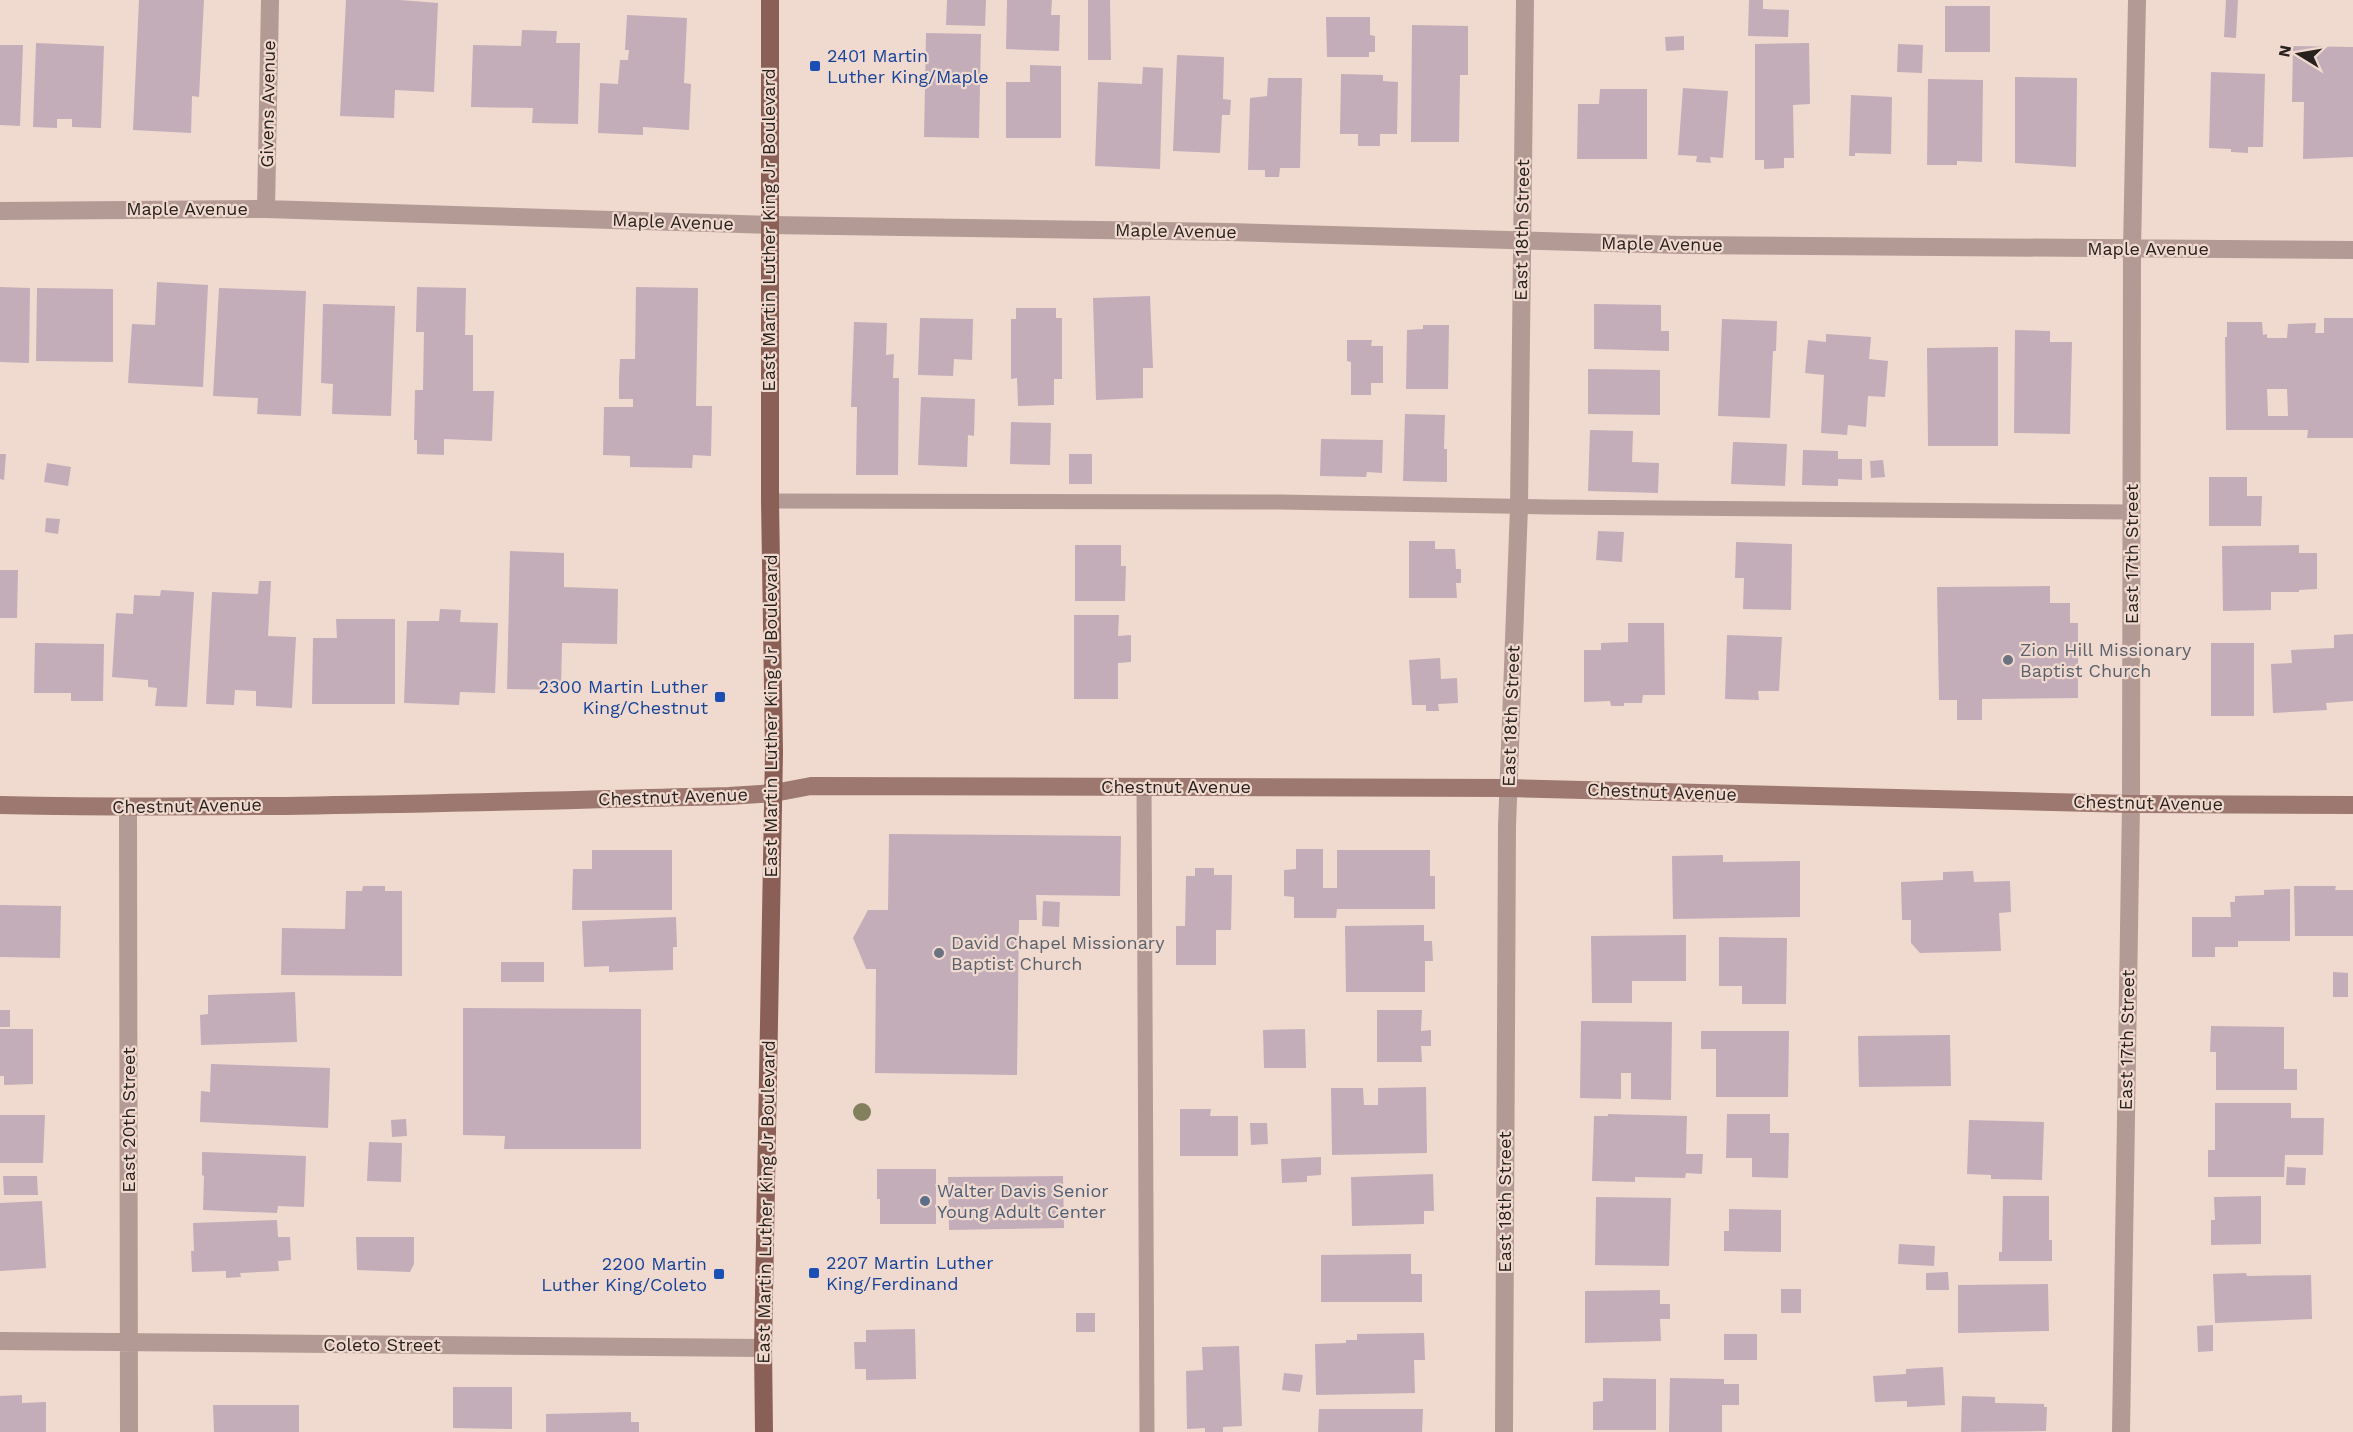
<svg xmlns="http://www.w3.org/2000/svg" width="2353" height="1432" font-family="'Work Sans',sans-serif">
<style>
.building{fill:#c3adb9;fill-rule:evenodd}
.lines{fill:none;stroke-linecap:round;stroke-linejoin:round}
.service{stroke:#b39a94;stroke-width:15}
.minor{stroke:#b39a94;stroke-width:18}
.secondary{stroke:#9c7870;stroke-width:18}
.primary{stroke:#8a6056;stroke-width:18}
.tree{fill:#83805d}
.transit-dot{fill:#1a4fb4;stroke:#f0dacf;stroke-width:2}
.worship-dot{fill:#6b7280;stroke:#f0dacf;stroke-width:2}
.service-dot{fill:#5c6f8a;stroke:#f0dacf;stroke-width:2}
.labels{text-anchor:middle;stroke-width:4.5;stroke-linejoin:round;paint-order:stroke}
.transit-label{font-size:18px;fill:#164399;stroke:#f0dacf;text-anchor:start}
.street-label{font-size:18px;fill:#29211d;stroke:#f0dacf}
.worship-label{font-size:18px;fill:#5b616d;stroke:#f0dacf;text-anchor:start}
.service-label{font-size:18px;fill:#4e5e75;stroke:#f0dacf;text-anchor:start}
</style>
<rect width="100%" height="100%" fill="#f0dacf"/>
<!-- building -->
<path class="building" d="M139 0H204L199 97 192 96 191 133 133 130Z
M346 0H400L438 3 434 92 395 90 394 118 340 116Z
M947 0H986L985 26 946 25Z
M1007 0H1052L1051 15H1060L1059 51 1006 49Z
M1088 0H1110L1111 60H1088Z
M1749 0H1763V9L1789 10 1788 37 1748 36Z
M2226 0H2238L2236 38 2224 37Z
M1945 6H1990V52H1945Z
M627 15 687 18 684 83 691 84 689 130 643 127V135L598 133 600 83 618 84 620 60H628L629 50H625Z
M1326 17H1370V35L1375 36V52H1369V57H1327Z
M1412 25 1468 26V75H1460L1459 142H1411Z
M522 30 557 31 556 43H580L578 124 532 123 533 108 471 107 473 45 521 46Z
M926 33 981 34 979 138 924 137Z
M1684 36V50L1666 51 1665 37Z
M36 43 104 46 101 128 72 127V119H57V128L33 127Z
M1809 43 1810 104 1793 105 1794 158H1784V168L1764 169V160H1755V44Z
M1898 44 1923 45 1922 73 1897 72Z
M0 45H23L20 126 0 125Z
M2293 46 2353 47V157L2303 159 2304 102H2292Z
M1177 55 1224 57 1223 99 1231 100 1230 115H1222L1220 153 1173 151Z
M1030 65 1061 66V138H1006V82H1030Z
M1143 67 1163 68 1160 169 1095 166 1098 82 1142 84Z
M2211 72 2265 74 2263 147H2248V153L2231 152V149L2209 148Z
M1341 74 1383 75V81L1398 82 1397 134H1380V146H1358V134H1340Z
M2015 77 2077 78 2076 167 2015 163Z
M1268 78H1302L1300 168H1280L1279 177H1265V170H1248L1250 98 1267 96Z
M1928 79 1983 80 1982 162 1957 161V165H1927Z
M1683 88 1728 91 1723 158 1710 157 1711 163 1696 162 1697 156 1678 155Z
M1600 89H1647V159H1577L1578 104H1599Z
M1851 95 1892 97 1891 154 1855 153V156H1849Z
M157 282 208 285 203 387 128 383 132 324 155 325Z
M0 287 30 288 29 363 0 362Z
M417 287 466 288 465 335H473V391H494L492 441 444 439V455L417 454V440H414L415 390H423L424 332H416Z
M636 287 698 288 696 406H712L711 456 693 455 692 468 630 467V456L603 455 604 407H633V399H619V379L620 359H635Z
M37 288 113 289V362L36 361Z
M219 288 306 291 301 416 257 414 258 398 213 396Z
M1150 296 1153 368H1143V398L1096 400 1093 298Z
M323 304 395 306 391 416 332 414 333 384 321 383Z
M1594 304 1661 305V331H1669V351L1594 349Z
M1016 308H1056V318H1062V379H1054V405L1018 406 1017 378 1011 379V319H1016Z
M920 318 973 319 972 360 954 359 953 376 918 375Z
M2324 318H2353V438H2307L2308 430H2226L2225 337H2227V322H2262L2263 335 2267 334V338H2287L2288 324 2316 323 2315 333H2324ZM2267 389H2287L2288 416H2268Z
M1722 319 1777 321 1776 351H1773L1770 418 1718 416Z
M854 322 887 323 886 355 894 354 893 378H899L898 475H856L857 407H851Z
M1423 325H1449L1448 389H1406L1407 330 1423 329Z
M2015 330 2050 331V342H2072L2070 434 2014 433Z
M1826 334 1871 337 1869 359 1888 361 1885 397 1868 396 1866 427 1848 425 1847 435 1821 433 1824 375 1805 373 1808 340 1826 342Z
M1347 340H1372L1371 346H1383V383H1371V395H1351V362L1347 361Z
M1998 347V446H1928L1927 348Z
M1588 369 1660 370V415L1588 414Z
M921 397 975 399 974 436 968 435 967 467 918 465Z
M1405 414 1445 415 1444 449H1447V482L1403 481Z
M1011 422 1051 423 1050 465 1010 464Z
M1590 430 1633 431 1632 462 1659 463 1658 493 1588 491Z
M1321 439 1383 440 1382 473 1367 472 1366 477 1320 476Z
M1733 442 1787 444 1785 486 1731 484Z
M1803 450 1838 451V459H1862V480L1838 479V486L1802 485Z
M0 454H6L4 480 0 479Z
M1069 454H1092V484H1069Z
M1883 460 1885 477 1871 478 1870 461Z
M47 463 71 467 68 486 44 482Z
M2209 477H2247V496H2262L2261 526H2209Z
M46 518 60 519 58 534 45 532Z
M1598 531 1624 532 1622 562 1596 560Z
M1409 541H1435V549H1455L1456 569H1461V583H1456L1457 598H1409Z
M1736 542 1792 544 1791 610 1743 609 1744 578H1735Z
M1075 545H1121V566H1126L1125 601H1075Z
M2299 545V553H2317V589L2299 590V592H2271V610L2223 611 2222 546Z
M510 551 564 553V587L618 589 617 644 562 643 561 690 507 689Z
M0 570H18L17 618H0Z
M259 581H271L268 636 296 637 292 708 256 706V691L235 690 234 705 206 704 212 592 258 594Z
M2050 586V603H2070V623H2078V698L1982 699V720H1957V700H1939L1937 587Z
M161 590 194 592 187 707 155 706 157 688 148 687V680L112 677 116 613 133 614 134 595 160 596Z
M440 609 461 610 460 622 498 623 495 693 460 692 459 705 404 703 407 621H439Z
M1074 615H1119L1118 636 1131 635V662L1118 663V699H1074Z
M336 619H395V704H312L313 638H337Z
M1628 623H1664L1665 695H1643L1642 703H1624V706H1611L1610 701 1584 702V650H1601V643L1628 642Z
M2353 634V701L2326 703 2327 710 2273 713 2271 664 2292 663 2291 650 2334 648V635Z
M1727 635 1782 637 1779 691H1758L1759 700 1725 699Z
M35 643 104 644 103 701H71V693H34Z
M2211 643H2254V716H2211Z
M1440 658 1441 679 1457 678 1458 703 1438 704 1439 711H1426V705H1412L1409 660Z
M889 834 1121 836 1120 896 1036 895 1037 920H1019L1017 1075 875 1073 876 969H866L853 938 868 910H888Z
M1296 849H1323V888H1337V850H1430V876H1435V909H1337L1336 918H1294V897L1284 896V870L1296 869Z
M592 850H672V910H572L573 869H592Z
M1723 855V862L1800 861V917L1673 919 1672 856Z
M1195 868H1214V875H1232L1231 930H1216V965H1176V926H1185L1186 876H1195Z
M1973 871 1974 882 2010 881 2011 912 1999 913 2001 951 1920 953 1911 943V920H1902L1901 882 1943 880V872Z
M363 886H385V891H402V976L281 975 282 928 345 929 346 891H362Z
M2294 886H2336L2335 890H2353V936H2295Z
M2290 889V941H2238V947H2215V957H2192V917H2231L2230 902H2235V896L2264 895V890Z
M1043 901 1060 902 1059 927 1042 926Z
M0 905 61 906 60 958 0 957Z
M676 917 677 947H673V970L609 972V966L584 967 582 921Z
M1424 925V941H1432L1433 961H1425V992H1346L1345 926Z
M1686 935V981H1632V1003H1592L1591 936Z
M1719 937 1787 938 1786 1004H1742V986H1719Z
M501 962H544V982H501Z
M2333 972 2348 973V997H2333Z
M295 992 297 1042 201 1045 200 1015 208 1014V995Z
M463 1008 641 1009V1149H504L505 1136 463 1135Z
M0 1010H10V1027H0Z
M1377 1010H1422L1421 1031 1431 1030V1046H1421L1422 1062H1377Z
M1581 1021 1672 1022 1671 1100 1631 1099V1073H1621V1099L1580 1098Z
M2211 1026 2284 1027V1069H2297V1090H2216V1052H2210Z
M0 1029H33V1084L4 1085V1076H0Z
M1305 1029 1306 1068H1264L1263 1030Z
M1701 1031H1789L1788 1097H1716V1049H1701Z
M1950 1035 1951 1086 1859 1087 1858 1036Z
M211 1064 330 1068 328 1128 200 1122 201 1091 210 1092Z
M1426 1087 1427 1153 1332 1155 1331 1088H1363L1364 1105H1378V1088Z
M2215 1103H2291V1118H2324L2323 1155H2285L2284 1177H2208V1150H2215Z
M1180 1109H1211L1210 1116H1238V1156H1180Z
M1608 1114 1687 1116 1686 1154H1703L1702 1174 1686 1173 1685 1178 1635 1177V1182L1592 1181 1594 1116H1608Z
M1727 1114H1770V1133H1789L1788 1178 1752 1177V1158H1726Z
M0 1115H45L43 1163H0Z
M406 1119 407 1136 392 1137 391 1120Z
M1969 1120 2044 1122 2042 1180 1991 1179V1175L1967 1174Z
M1250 1123H1267L1268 1144 1251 1145Z
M369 1142 402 1143 401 1182 367 1181Z
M202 1152 306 1156 304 1207 278 1206 277 1213 203 1210 204 1176 202 1175Z
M1321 1157V1175L1307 1176V1182L1282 1183 1281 1159Z
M2287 1167 2306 1168 2305 1185H2286Z
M877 1169H936V1224H880V1199H877Z
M1433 1174 1434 1211H1424V1224L1352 1226 1351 1177Z
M3 1176H37L38 1195H4Z
M1063 1176 1064 1228 949 1230 948 1177Z
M2003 1196H2049V1240H2052V1261H1999V1252H2002Z
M2261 1196V1244L2211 1245V1220H2215L2214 1197Z
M1596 1197 1671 1198 1669 1266 1595 1265Z
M42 1201 46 1268 0 1271V1203Z
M1729 1209 1781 1210V1252L1724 1251V1231H1729Z
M277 1220 278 1237H290L291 1260 278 1261 279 1271 240 1273 241 1277 226 1278V1271L192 1272 191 1251H194L193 1223Z
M356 1237H414V1264L410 1272 357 1270Z
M1899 1244 1935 1246 1934 1266 1898 1264Z
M1411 1254V1274H1422V1302H1321V1255Z
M1948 1272 1949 1290H1926V1273Z
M2246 1273 2247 1276 2311 1275 2312 1319 2215 1323 2213 1274Z
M2048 1284 2049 1331 1958 1333V1285Z
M1781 1289H1801V1313H1781Z
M1660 1290V1304H1670V1319H1660L1661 1341 1585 1343V1291Z
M1076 1313H1095V1332H1076Z
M2213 1325V1351L2198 1352 2197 1326Z
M915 1329 916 1379 866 1380V1369H855L854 1342H866V1330Z
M1424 1333 1425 1360H1414L1415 1393 1316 1395 1315 1344 1346 1343V1340H1357V1334Z
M1724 1334H1757V1360H1724Z
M1239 1346 1242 1426 1223 1427V1432H1205V1428L1187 1429 1186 1371 1203 1370 1202 1347Z
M1943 1367 1945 1405 1907 1407V1401L1875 1402 1873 1376 1906 1374V1369Z
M1284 1373 1303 1375 1300 1392 1282 1390Z
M1603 1378 1656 1379V1430H1593V1402L1603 1401Z
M1670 1378 1724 1379V1384H1739V1405H1722V1432H1669Z
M453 1387H512V1429L453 1428Z
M22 1395V1403L46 1402V1432H0V1396Z
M1962 1396 1995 1397V1403L2044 1404V1407H2047L2046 1431 1961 1432Z
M213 1405H299V1432H214Z
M1319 1409H1423L1422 1432H1318Z
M631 1412V1422H639V1432H546V1414Z"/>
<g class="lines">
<!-- service -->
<path class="service" d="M770 501 1280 502 1550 507 2133 512
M1144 787 1147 1432"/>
<!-- minor -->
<path class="minor" d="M266 209 270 0
M0 211 266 209 769 225 1229 232 1681 245 2353 250
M128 808 129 1432
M0 1341 763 1348
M1504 1432 1507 826 1519 507 1525 0
M2121 1432 2131 804 2132 249 2137 0"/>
<!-- secondary -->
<path class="secondary" d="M0 805C243 810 486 802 729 796L774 793 811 786 1508 788 2131 804 2353 805"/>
<!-- primary -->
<path class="primary" d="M764 1432 763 1348 774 752 770 501V0"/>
</g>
<!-- trees -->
<circle class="tree" cx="862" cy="1112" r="9"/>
<!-- markers -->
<g class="transit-dot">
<rect x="809" y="60" width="12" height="12" rx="3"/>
<rect x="714" y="691" width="12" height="12" rx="3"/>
<rect x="808" y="1267" width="12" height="12" rx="3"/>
<rect x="713" y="1268" width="12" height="12" rx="3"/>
</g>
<g class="worship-dot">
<circle cx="2008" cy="660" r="6"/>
<circle cx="939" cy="953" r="6"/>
</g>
<circle class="service-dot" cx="925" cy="1201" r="6"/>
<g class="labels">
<!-- transit labels -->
<g class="transit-label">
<text x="827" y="62">2401 Martin<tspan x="827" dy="21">Luther King/Maple</tspan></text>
<text x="708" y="693" text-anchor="end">2300 Martin Luther<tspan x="708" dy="21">King/Chestnut</tspan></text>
<text x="826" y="1269">2207 Martin Luther<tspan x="826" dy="21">King/Ferdinand</tspan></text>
<text x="707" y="1270" text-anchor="end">2200 Martin<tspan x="707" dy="21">Luther King/Coleto</tspan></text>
</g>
<!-- street labels -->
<g class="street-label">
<text transform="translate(268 104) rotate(-89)" y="6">Givens Avenue</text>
<text x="187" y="215">Maple Avenue</text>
<text transform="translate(673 222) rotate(2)" y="6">Maple Avenue</text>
<text transform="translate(769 230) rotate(-90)" y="6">East Martin Luther King Jr Boulevard</text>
<text transform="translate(1522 230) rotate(-89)" y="6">East 18th Street</text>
<text transform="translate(1176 231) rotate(1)" y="6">Maple Avenue</text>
<text transform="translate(1662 244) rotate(1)" y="6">Maple Avenue</text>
<text x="2148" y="255">Maple Avenue</text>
<text transform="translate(2132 554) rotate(-90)" y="6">East 17th Street</text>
<text transform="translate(771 716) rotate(-90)" y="6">East Martin Luther King Jr Boulevard</text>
<text transform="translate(1511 716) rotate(-88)" y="6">East 18th Street</text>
<text x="1176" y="793">Chestnut Avenue</text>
<text transform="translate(1662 792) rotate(2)" y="6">Chestnut Avenue</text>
<text transform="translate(673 797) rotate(-2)" y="6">Chestnut Avenue</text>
<text transform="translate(2148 803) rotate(1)" y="6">Chestnut Avenue</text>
<text transform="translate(187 806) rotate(-1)" y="6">Chestnut Avenue</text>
<text transform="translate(2127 1040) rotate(-89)" y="6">East 17th Street</text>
<text transform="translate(129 1120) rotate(-90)" y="6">East 20th Street</text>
<text transform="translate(766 1202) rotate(-89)" y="6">East Martin Luther King Jr Boulevard</text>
<text transform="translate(1505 1202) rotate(-90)" y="6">East 18th Street</text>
<text x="382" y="1351">Coleto Street</text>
</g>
<!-- worship labels -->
<g class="worship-label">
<text x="2020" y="656">Zion Hill Missionary<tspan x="2020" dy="21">Baptist Church</tspan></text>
<text x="951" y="949">David Chapel Missionary<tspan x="951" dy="21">Baptist Church</tspan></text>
</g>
<!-- service labels -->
<g class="service-label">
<text x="937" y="1197">Walter Davis Senior<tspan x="937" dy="21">Young Adult Center</tspan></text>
</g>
</g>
<!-- north arrow -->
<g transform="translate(2299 54) rotate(281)" stroke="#f0dacf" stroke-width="4.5" paint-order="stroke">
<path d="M0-4.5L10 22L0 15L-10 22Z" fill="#29211d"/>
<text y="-9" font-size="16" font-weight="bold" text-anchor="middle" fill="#29211d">N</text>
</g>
</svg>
